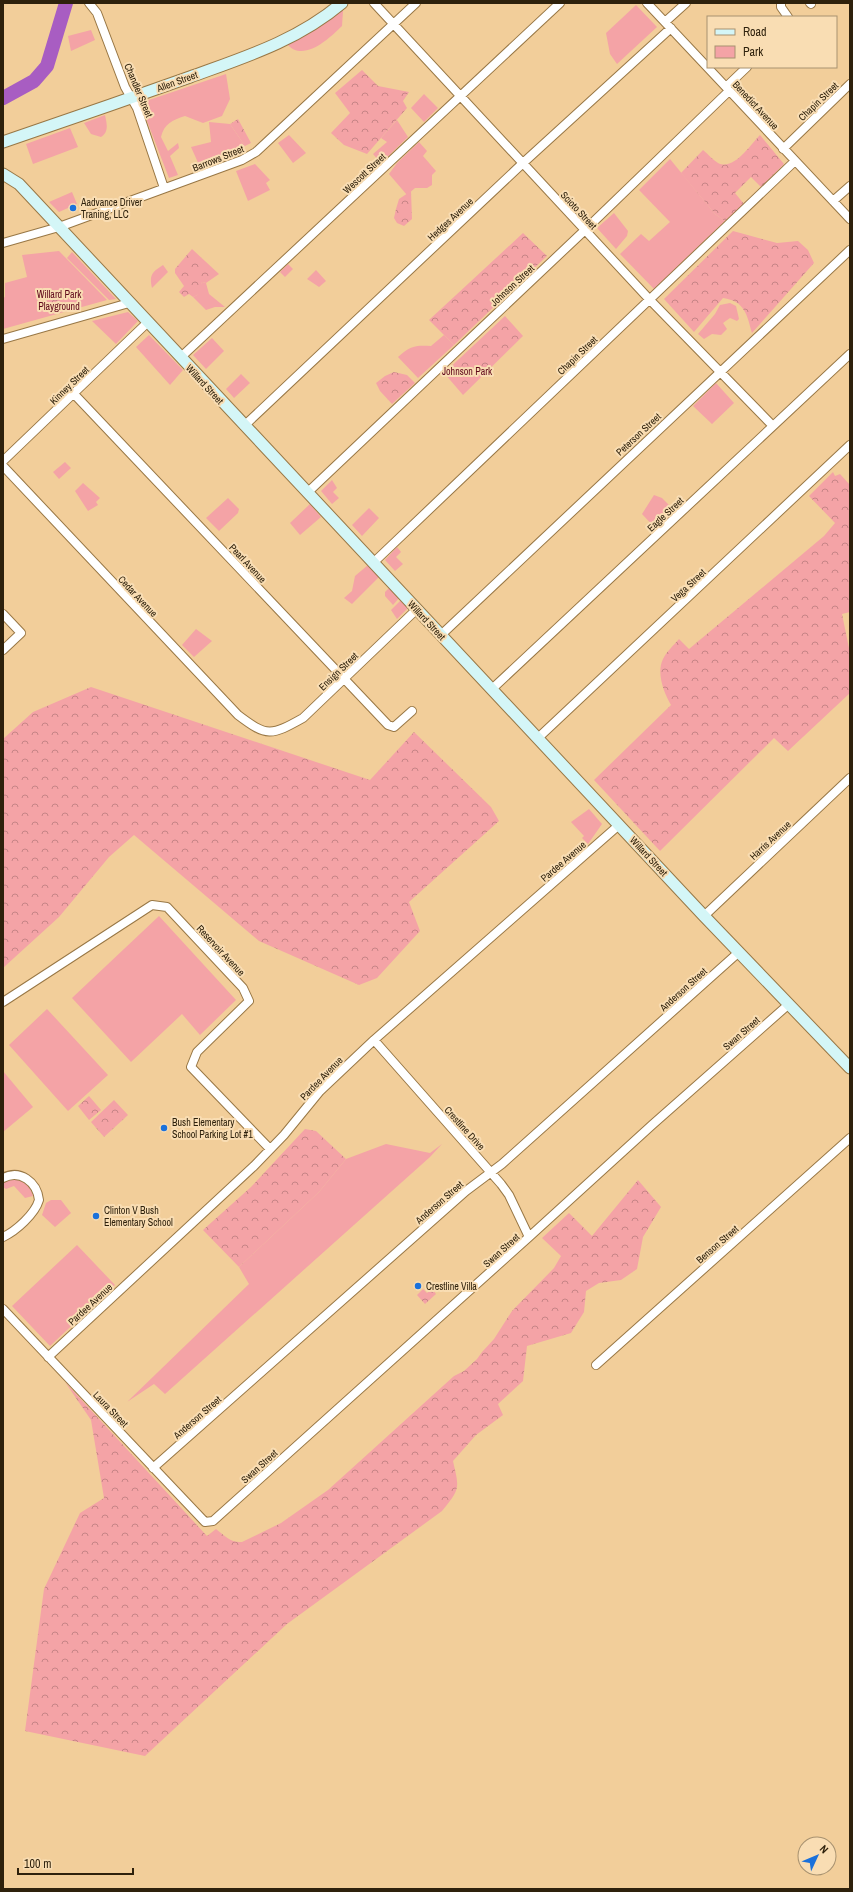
<svg xmlns="http://www.w3.org/2000/svg" width="853" height="1892" font-family="'Archivo Narrow',sans-serif">
<style>
.green{fill:#f4a3a6}
.forest{fill:url(#forest-crowns)}
.lines{fill:none;stroke-linecap:round;stroke-linejoin:round}
.river{stroke:#a85dc2;stroke-width:14}
.street-casing{stroke:#987745;stroke-width:10}
.secondary-casing{stroke:#987745;stroke-width:13}
.street{stroke:#fff;stroke-width:8}
.secondary{stroke:#d4f6f7;stroke-width:11}
.poi-dot{fill:#1b71db;stroke:#f9ddb3;stroke-width:1.5}
.labels{text-anchor:middle;stroke-width:4;stroke-linejoin:round;paint-order:stroke}
.street-label{font-size:10px;fill:#2e210c;stroke:#f9ddb3}
.poi-label{font-size:10px;fill:#2e210c;stroke:#f9ddb3;text-anchor:start}
.park-label{font-size:10px;fill:#5f081b;stroke:#f9ddb3}
</style>
<defs>
<pattern id="forest-crowns" width="20" height="18" patternUnits="userSpaceOnUse"><rect width="20" height="18" fill="#f4a3a6"/><path d="M2 6a3 3 0 1 1 6 0M12 15a3 3 0 1 1 6 0" fill="none" stroke="#c68486"/></pattern>
</defs>
<rect width="100%" height="100%" fill="#f2ce9a"/>
<!-- green -->
<path class="green" d="M636 5 657 27 617 64 610 54 606 33Z
M341 10 343 11 342 26C329 39 303 63 287 44Z
M91 30 95 40 71 51 68 36Z
M226 74 230 99 222 116 203 123 185 116C172 120 164 124 161 137L168 151 178 143 179 148 170 156 178 175 169 178 140 103Z
M424 94 438 108 424 122 411 108Z
M105 115C107 124 109 132 101 137L91 134 84 123Z
M397 120 408 137 381 163 373 154 387 142 381 138Z
M209 122 230 124 245 146 237 154 200 167 191 147 211 142Z
M70 128 78 147 33 164 26 144Z
M289 135 306 153 293 163 278 143Z
M419 142 427 151 423 156 436 171 432 175V185L427 188H415L407 195 389 174 397 163Z
M670 159 715 214 725 221 654 289 620 254 641 234 649 241 670 222 639 190Z
M255 164 270 180 266 183 270 190 248 201 236 171Z
M72 192 77 204 59 212 49 202Z
M614 213 628 231 627 236 616 249 597 228Z
M59 251 107 300 3 329V298L5 297V283L27 277 22 255Z
M72 252 116 299 109 300 67 258Z
M288 264 293 269 285 277 280 272Z
M163 265 168 272 152 288C149 275 152 272 163 265Z
M316 270 326 281 319 287 307 279Z
M202 282 206 283 209 294 225 307H215L206 310 193 297 197 295Z
M730 303 736 306 739 319 737 321 730 318 723 323 727 329 721 335 712 334 704 339 698 334 715 314 720 305Z
M128 312 138 321 116 344 92 321Z
M149 335 183 370 170 385 136 347Z
M444 335 454 345 418 378 398 357C410 346 415 345 431 346Z
M212 338 224 351 206 369 193 355Z
M241 374 250 383 234 398 226 389Z
M716 383 734 403 712 424 693 406Z
M65 462 71 468 59 479 53 472Z
M332 480 337 488 333 492 339 498 332 504 321 491Z
M83 483 100 498 96 502 98 505 88 511 75 491Z
M654 495 662 498 675 511 656 529 642 514Z
M228 498 239 509 238 513 219 531 206 518Z
M310 504 321 517 300 535 290 523Z
M369 508 379 518 362 536 352 525Z
M397 547 401 552 396 557 403 564 395 571 385 560Z
M368 565 379 577 352 604 344 598 352 591 355 576Z
M389 588 399 598 393 605 385 596V592Z
M401 600 408 608 397 619 391 610Z
M196 629 212 641 194 657 182 645Z
M589 809 602 824 588 844 582 838 584 836 571 822Z
M159 916 236 1000 200 1035 182 1014 131 1062 72 998Z
M47 1009 108 1075 68 1111 9 1045Z
M3 1071 33 1107 3 1132Z
M386 1144 430 1153 442 1144 430 1157 165 1394 154 1384 127 1402 249 1284 239 1267 319 1192 346 1159Z
M12 1179C23 1180 30 1185 33 1196L25 1198 14 1186 6 1189 3 1187V1183Z
M51 1200H61L71 1213 55 1227 42 1215 46 1203Z
M77 1245 115 1285 50 1346 12 1306Z"/>
<!-- forest -->
<path class="forest" d="M362 70 378 86 409 92 403 101 407 108 367 154 344 145 331 133 350 113 335 93Z
M238 119 251 143 245 146 230 124Z
M760 135 784 164 761 187 751 177 735 193 744 204 725 221 715 214 681 173 703 150C708 154 713 160 718 163 734 171 750 145 760 135Z
M411 191 412 219 404 226 397 223 394 218 396 209 399 199Z
M733 231 777 243 798 241 808 250 814 263 752 333C747 315 745 301 723 298L694 332 664 299Z
M523 233 547 256 454 345 429 320Z
M192 249 219 274 206 283 202 282C200 288 202 294 193 297L189 294 184 297 179 292 184 286 175 273V269Z
M67 286 72 308 52 313 46 292Z
M505 316 523 336 463 395 444 373Z
M394 372 407 375 415 383 392 404 380 391 376 383 385 376Z
M833 472 835 476 840 474 850 485V612L842 614 850 653V693L788 751 774 738 660 851 594 780 671 705C664 693 656 673 663 659 666 652 674 645 679 639L689 649 824 536 835 523 809 496Z
M91 687 370 780 414 732 491 807 499 821 409 902 420 931 377 978 359 985 259 941 134 835 109 857 59 917 3 968V739L33 712Z
M89 1096 101 1110 89 1120 78 1106Z
M114 1100 128 1115 104 1137 91 1122Z
M305 1129 316 1131 346 1159 319 1192 239 1267 203 1230 251 1187Z
M638 1180 661 1207 643 1237 637 1269 621 1280 599 1283 586 1291 584 1312 571 1333 527 1346 523 1381 498 1404 503 1415 476 1435 453 1461C459 1488 461 1488 442 1511L287 1624 145 1756 25 1731 44 1589 80 1513 104 1498 91 1420 65 1382 207 1536 216 1529C225 1536 231 1543 242 1542L281 1523 328 1490 454 1376 464 1371 477 1359 482 1352 494 1339 512 1311 554 1268 561 1256 542 1238 569 1213 592 1236Z
M423 1289 427 1293 432 1289 436 1294 425 1304 417 1295Z"/>
<g class="lines">
<!-- river -->
<path class="river" d="M3 98 34 81 47 66 66 3"/>
<defs>
<path id="street" d="M89 3 97 13 125 87 137 108 164 188
M374 3 650 300 773 426
M647 3 850 219
M781 3V7L788 17
M810 3 811 4
M665 22 686 3
M726 87 747 67
M783 149 850 84
M833 201 850 186
M3 243 59 227 242 160 256 152 416 3
M3 339 129 303
M181 357 560 3
M74 394 388 725 394 727 412 711
M244 426 523 163 671 28
M3 461 148 322
M3 466 238 715C267 737 271 736 303 718L417 609
M307 493 585 230 729 91
M373 563 795 161
M3 614 21 633 3 650
M441 635 850 250
M492 689 850 354
M538 738 850 445
M704 916 850 778
M3 1002 152 905 167 907 243 988 249 1001 197 1052 191 1067 270 1149
M374 1040 501 1184 509 1195 529 1237
M3 1178C20 1169 37 1182 39 1200 35 1214 16 1231 3 1237
M3 1309 205 1522 213 1521 529 1237 652 1125 789 1004
M48 1357 254 1166 284 1135 320 1091 374 1040 619 825
M596 1365 850 1138
M153 1468 466 1191 502 1164 739 952"/>
<path id="secondary" d="M3 142C65 121 128 99 190 77 245 57 297 41 342 3
M3 174 19 184 704 916 850 1068"/>
</defs>
<!-- street casing -->
<use href="#street" class="street-casing"/>
<!-- secondary casing -->
<use href="#secondary" class="secondary-casing"/>
<!-- street -->
<use href="#street" class="street"/>
<!-- secondary -->
<use href="#secondary" class="secondary"/>
</g>
<!-- markers -->
<g class="poi-dot">
<circle cx="73" cy="208" r="4"/>
<circle cx="164" cy="1128" r="4"/>
<circle cx="96" cy="1216" r="4"/>
<circle cx="418" cy="1286" r="4"/>
</g>
<g class="labels">
<!-- street labels -->
<g class="street-label">
<text transform="translate(177 81) rotate(-20)" y="4">Allen Street</text>
<text transform="translate(139 90) rotate(67)" y="4">Chandler Street</text>
<text transform="translate(818 101) rotate(-44)" y="4">Chapin Street</text>
<text transform="translate(756 105) rotate(47)" y="4">Benedict Avenue</text>
<text transform="translate(218 158) rotate(-22)" y="4">Barrows Street</text>
<text transform="translate(364 173) rotate(-43)" y="4">Wescott Street</text>
<text transform="translate(579 210) rotate(47)" y="4">Scioto Street</text>
<text transform="translate(450 219) rotate(-43)" y="4">Hedges Avenue</text>
<text transform="translate(512 285) rotate(-43)" y="4">Johnson Street</text>
<text transform="translate(577 355) rotate(-44)" y="4">Chapin Street</text>
<text transform="translate(205 384) rotate(47)" y="4">Willard Street</text>
<text transform="translate(69 385) rotate(-44)" y="4">Kinney Street</text>
<text transform="translate(638 434) rotate(-43)" y="4">Peterson Street</text>
<text transform="translate(665 514) rotate(-43)" y="4">Eagle Street</text>
<text transform="translate(248 563) rotate(47)" y="4">Pearl Avenue</text>
<text transform="translate(688 585) rotate(-43)" y="4">Vega Street</text>
<text transform="translate(138 596) rotate(47)" y="4">Cedar Avenue</text>
<text transform="translate(427 620) rotate(47)" y="4">Willard Street</text>
<text transform="translate(338 671) rotate(-44)" y="4">Ensign Street</text>
<text transform="translate(770 840) rotate(-43)" y="4">Harris Avenue</text>
<text transform="translate(649 856) rotate(47)" y="4">Willard Street</text>
<text transform="translate(563 861) rotate(-41)" y="4">Pardee Avenue</text>
<text transform="translate(221 950) rotate(47)" y="4">Reservoir Avenue</text>
<text transform="translate(683 989) rotate(-42)" y="4">Anderson Street</text>
<text transform="translate(741 1033) rotate(-41)" y="4">Swan Street</text>
<text transform="translate(321 1078) rotate(-46)" y="4">Pardee Avenue</text>
<text transform="translate(465 1128) rotate(48)" y="4">Crestline Drive</text>
<text transform="translate(439 1202) rotate(-41)" y="4">Anderson Street</text>
<text transform="translate(717 1244) rotate(-41)" y="4">Benson Street</text>
<text transform="translate(501 1250) rotate(-42)" y="4">Swan Street</text>
<text transform="translate(90 1304) rotate(-43)" y="4">Pardee Avenue</text>
<text transform="translate(111 1409) rotate(46)" y="4">Laura Street</text>
<text transform="translate(197 1417) rotate(-41)" y="4">Anderson Street</text>
<text transform="translate(259 1466) rotate(-42)" y="4">Swan Street</text>
</g>
<!-- poi labels -->
<g class="poi-label">
<text x="81" y="206">Aadvance Driver<tspan x="81" dy="12">Traning, LLC</tspan></text>
<text x="172" y="1126">Bush Elementary<tspan x="172" dy="12">School Parking Lot #1</tspan></text>
<text x="104" y="1214">Clinton V Bush<tspan x="104" dy="12">Elementary School</tspan></text>
<text x="426" y="1290">Crestline Villa</text>
</g>
<!-- park labels -->
<g class="park-label">
<text x="59" y="298">Willard Park<tspan x="59" dy="12">Playground</tspan></text>
<text x="467" y="375">Johnson Park</text>
</g>
</g>
<!-- border -->
<rect width="853" height="1892" fill="none" stroke="#2e210c" stroke-width="8"/>
<!-- legend -->
<rect x="707" y="16" width="130" height="52" fill="#f9ddb3" stroke="#a89270"/>
<rect x="715" y="29" width="20" height="6" fill="#d4f6f7" stroke="#a89270"/>
<text x="743" y="36" font-size="12" fill="#2e210c">Road</text>
<rect x="715" y="46" width="20" height="12" fill="#f4a3a6" stroke="#a89270"/>
<text x="743" y="56" font-size="12" fill="#2e210c">Park</text>
<!-- north arrow -->
<g transform="translate(817 1856) rotate(46)"><circle r="19" fill="#f9ddb3" stroke="#a89270"/>
<path d="M0-3L7 15L0 10L-7 15Z" fill="#1b71db"/>
<text y="-6" font-size="11" font-weight="bold" text-anchor="middle" fill="#2e210c">N</text>
</g>
<!-- scale -->
<path d="M18 1868v6h115v-6" fill="none" stroke="#2e210c" stroke-width="2"/>
<text x="24" y="1868" font-size="12" fill="#2e210c" stroke="#f9ddb3" stroke-width="3" paint-order="stroke">100 m</text>
</svg>
